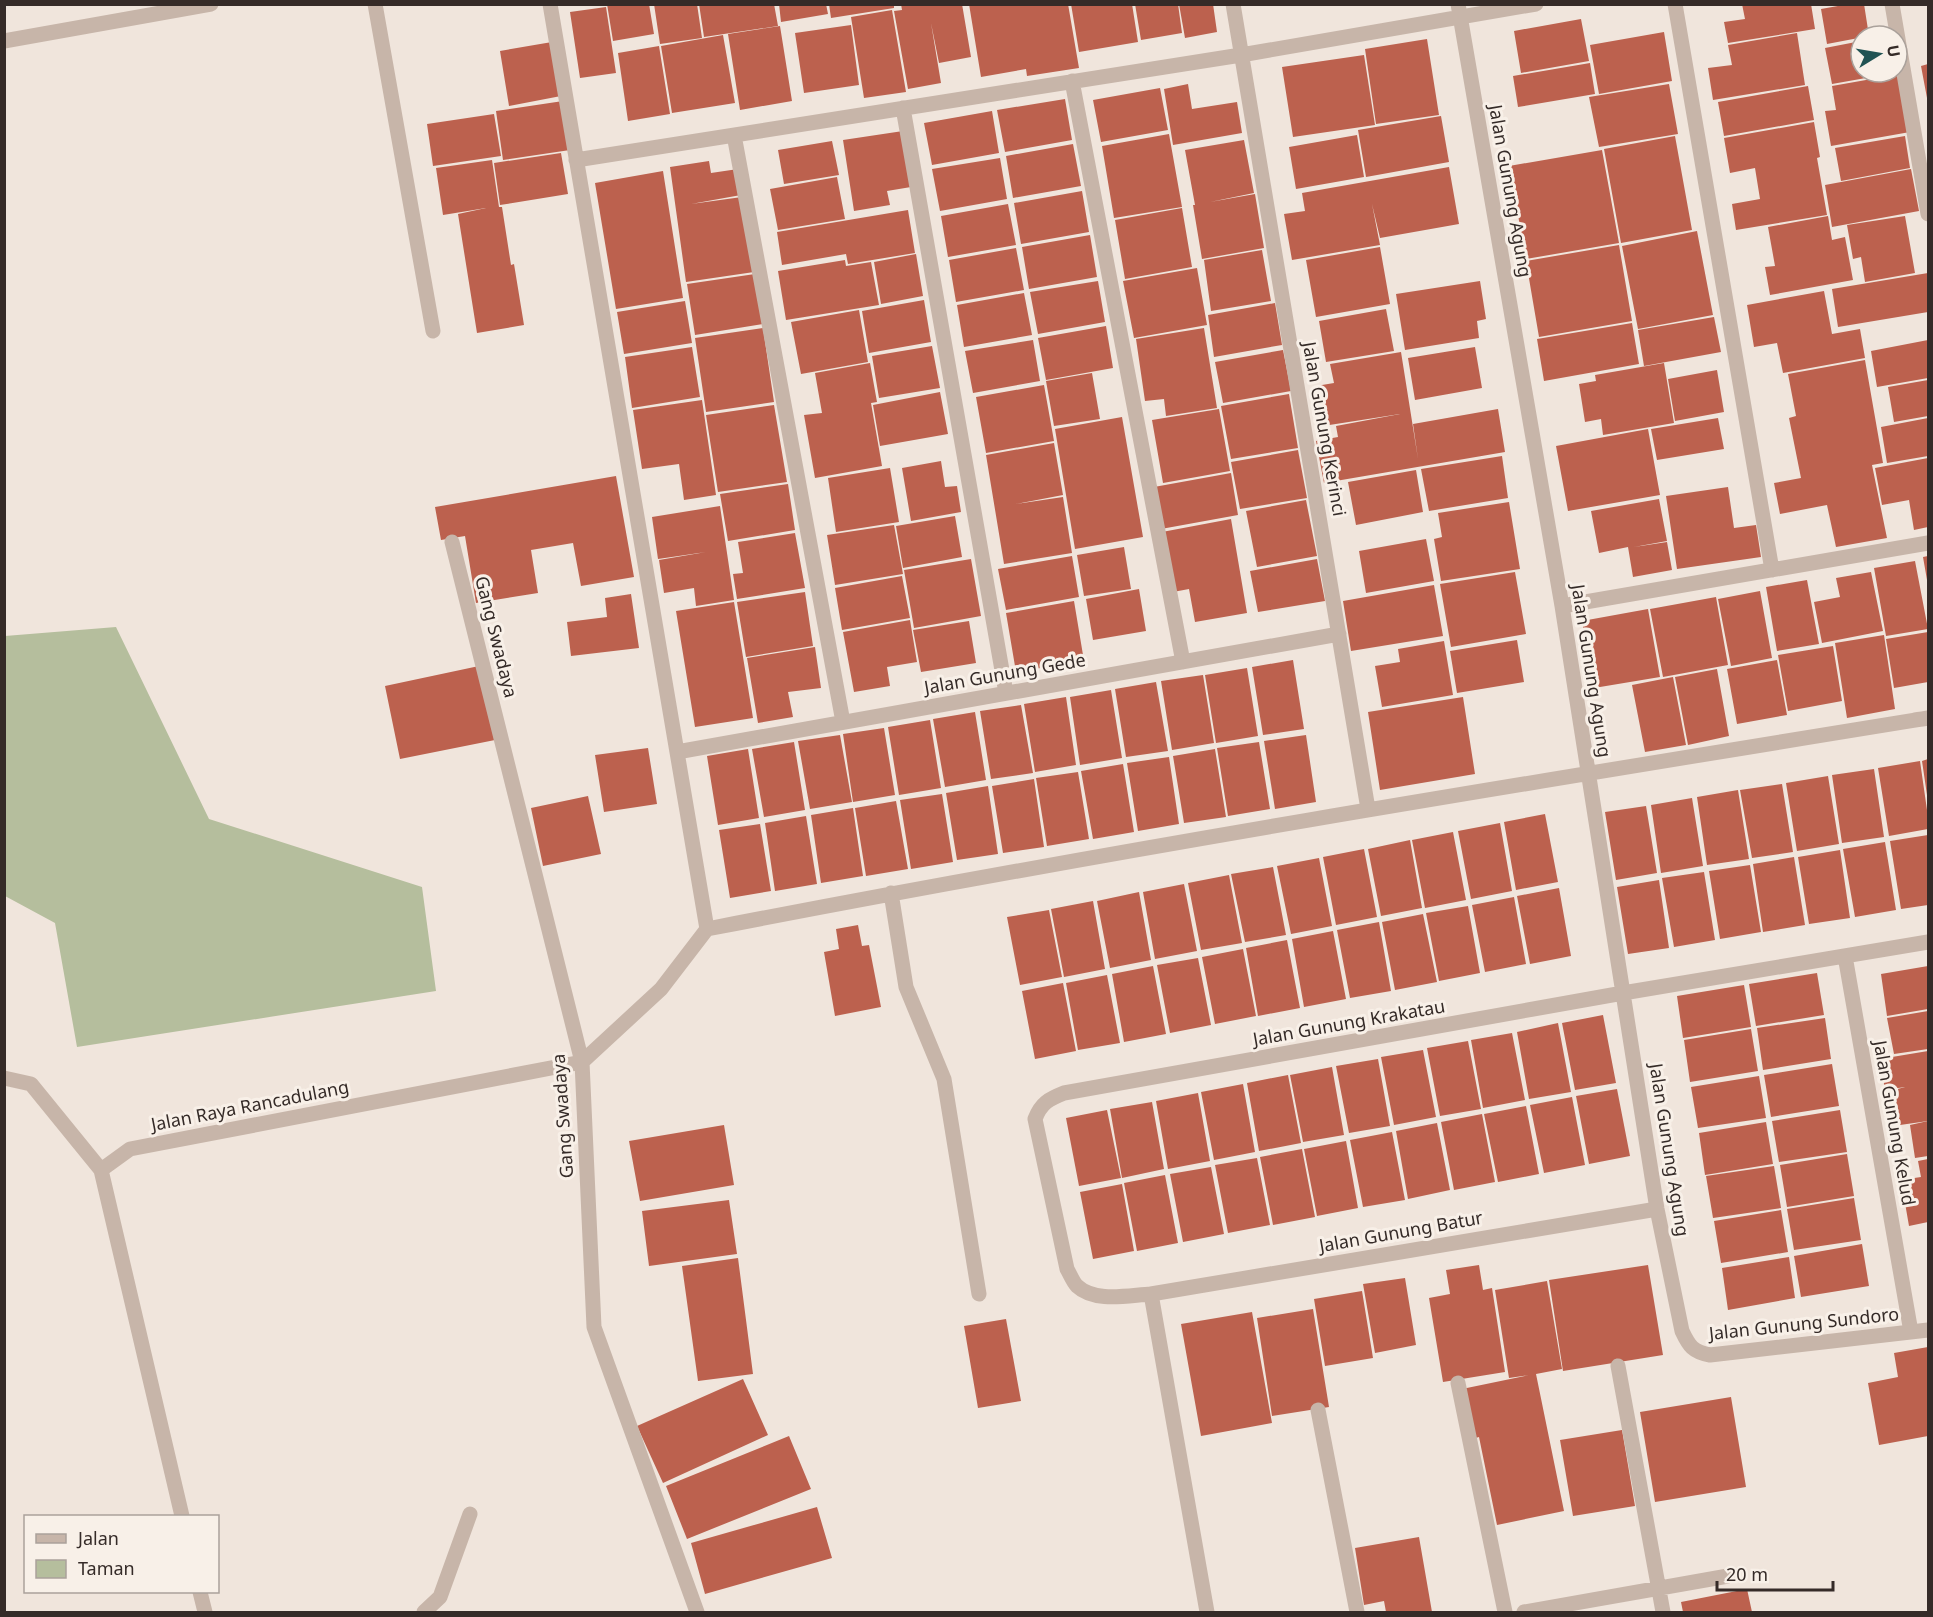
<svg xmlns="http://www.w3.org/2000/svg" width="1933" height="1617" font-family="'Noto Sans',sans-serif">
<style>
.green{fill:#b5be9d}
.building{fill:#bc614e}
.lines{fill:none;stroke-linecap:round;stroke-linejoin:round}
.minor{stroke:#c7b5a9;stroke-width:15}
.labels{text-anchor:middle;stroke-width:6;stroke-linejoin:round;paint-order:stroke}
.street-label{font-size:18px;fill:#352b28;stroke:#f8f0e8}
</style>
<rect width="100%" height="100%" fill="#f0e5dc"/>
<!-- green -->
<path class="green" d="M116 627 209 819 422 887 436 991 77 1047 55 923 5 896V636Z"/>
<!-- building -->
<path class="building" d="M607 4H649L654 34 613 41Z
M654 4H697L702 38 660 44Z
M699 4H774L778 26 704 37Z
M779 4H826L828 14 781 22Z
M829 4H894V8L831 18Z
M901 4H962L971 57 939 63 931 23 941 83 908 89 894 11 902 10Z
M969 4H1068L1079 68 1027 76 1026 69 981 77Z
M1071 4H1132L1138 42 1079 52Z
M1135 4H1178L1182 33 1141 40Z
M1179 4H1213L1217 32 1185 38Z
M1742 4H1811L1815 29 1728 43 1724 22 1745 19Z
M1849 4H1864L1869 36 1827 44 1821 9Z
M606 7 616 73 580 78 570 12Z
M892 10 906 92 864 98 851 17Z
M1581 19 1589 61 1521 73 1514 31Z
M851 25 859 85 804 93 795 33Z
M780 26 792 101 740 110 728 34Z
M1664 32 1672 81 1599 94 1590 45Z
M1797 33 1805 85 1713 100 1708 68 1732 65 1728 45Z
M723 35 735 103 672 113 661 46Z
M1427 39 1439 115 1376 124 1365 49Z
M1861 41V72L1894 73 1832 84 1825 48Z
M552 42 561 96 509 106 500 51Z
M659 46 670 114 628 121 618 53Z
M1364 55 1375 125 1293 137 1282 67Z
M1590 63 1595 94 1518 107 1513 76Z
M1928 64V98H1927L1921 66Z
M1900 74 1910 132 1831 146 1825 111 1836 110 1832 86Z
M1188 84 1192 109 1237 102 1242 133 1173 145 1164 89Z
M1669 84 1678 134 1599 147 1589 97Z
M1808 86 1814 120 1724 136 1718 102Z
M1160 88 1168 130 1101 142 1093 100Z
M1065 99 1072 140 1005 152 997 110Z
M563 101 570 150 503 160 496 111Z
M992 111 999 153 932 165 924 123Z
M494 114 501 156 433 166 427 124Z
M1441 116 1449 162 1366 177 1358 130Z
M1814 122 1820 157 1817 158 1827 215 1736 230 1732 204 1760 199 1755 168 1730 173 1724 138Z
M903 131 911 187 887 191 890 205 854 211 843 140Z
M1169 134 1182 207 1114 218 1102 146Z
M1357 135 1364 177 1296 189 1289 147Z
M1675 136 1692 230 1621 243 1604 149Z
M1905 136 1910 168 1841 181 1835 148Z
M1244 140 1254 193 1210 202 1255 194 1264 248 1202 259 1193 205H1195L1185 150Z
M832 141 839 175 784 184 778 150Z
M1073 144 1081 186 1013 198 1006 156Z
M1602 150 1619 243 1526 259 1509 166Z
M561 153 568 194 500 205 494 163Z
M1000 158 1007 199 940 211 932 169Z
M492 160 499 207H502L511 265 514 264 524 325 477 333 458 214 486 208 443 215 436 168Z
M709 161 711 173 738 169 741 195 691 204 742 197 754 272 686 282 670 167Z
M1449 167 1459 224 1380 238 1372 204 1380 245 1292 260 1284 214 1305 211 1302 193Z
M1911 169 1919 211 1832 227 1825 185Z
M663 171 683 298 616 309 595 183Z
M837 177 845 219 778 230 770 189Z
M1082 191 1089 232 1021 244 1014 203Z
M1008 204 1016 245 948 257 941 216Z
M1182 208 1192 267 1125 279 1115 220Z
M908 210 915 253 848 264 846 254 782 265 777 232Z
M1828 216 1832 240 1845 237 1853 280 1770 295 1765 267 1775 266 1768 227Z
M1905 216 1915 273 1865 282 1861 257 1853 259 1847 225Z
M1697 231 1713 315 1638 329 1622 246Z
M1090 235 1097 277 1029 289 1022 247Z
M1619 245 1632 321 1539 337 1526 261Z
M1380 247 1390 304 1316 317 1306 260Z
M1016 248 1024 290 956 302 949 260Z
M1262 250 1271 301 1211 311 1204 260Z
M916 254 923 296 881 304 874 262Z
M845 260 846 266 871 262 879 305 786 320 778 271Z
M1197 268 1207 325 1134 338 1123 281Z
M1928 273V312L1838 327 1832 289Z
M755 274 763 324 695 335 687 284Z
M1098 281 1105 322 1038 334 1030 292Z
M1480 281 1486 319 1477 321 1479 338 1405 350 1396 294Z
M1824 291 1832 334 1860 329 1865 358 1783 373 1777 343 1754 347 1747 305Z
M1024 293 1032 335 964 347 957 305Z
M924 300 931 342 869 353 862 311Z
M685 301 692 343 624 354 617 312Z
M1275 303 1282 345 1214 357 1208 315Z
M1386 309 1394 351 1326 362 1319 321Z
M859 310 868 362 801 374 791 322Z
M1714 317 1721 352 1644 366 1638 330Z
M1632 323 1639 364 1544 381 1537 339Z
M1106 326 1113 368 1046 380 1038 338Z
M763 328 774 402 706 412 695 338Z
M1204 328 1217 408 1166 416 1164 399 1145 401 1136 339Z
M1033 340 1040 381 973 393 965 351Z
M1928 340V378L1877 387 1871 351Z
M932 346 940 388 879 398 872 356Z
M692 347 700 397 632 408 625 357Z
M1475 347 1482 388 1415 400 1408 358Z
M1283 350 1291 391 1223 403 1215 362Z
M1401 352 1418 459 1413 424 1498 409 1505 452 1324 483 1316 441 1338 437 1336 426 1400 414 1323 426 1316 386 1334 383 1330 364Z
M1865 360 1883 463 1872 465 1887 538 1836 547 1827 505 1780 514 1774 483 1801 478 1789 418 1796 416 1788 374Z
M870 363 877 402 871 403 882 466 815 478 804 415 822 413 815 373Z
M1664 363 1674 423 1603 435 1601 419 1585 422 1579 384 1596 381 1595 375Z
M1717 370 1724 412 1675 421 1668 379Z
M1092 373 1100 419 1054 426 1046 381Z
M1928 380V416L1894 422 1888 387Z
M1044 385 1054 441 986 453 976 397Z
M940 392 948 434 880 446 873 405Z
M1289 394 1298 448 1231 459 1221 406Z
M702 400 716 495 684 500 679 464 642 469 633 410Z
M774 405 787 482 718 492 706 415Z
M1219 409 1230 471 1163 483 1152 420Z
M1122 417 1143 537 1075 549 1055 429Z
M1718 418 1724 449 1657 460 1651 429Z
M1928 418V456L1887 463 1881 427Z
M1648 429 1660 495 1568 511 1556 446Z
M1054 443 1063 495 1016 504 1063 497 1072 553 1004 564 986 455Z
M1298 450 1307 498 1240 509 1231 462Z
M1502 456 1508 498 1429 511 1421 469Z
M1928 458V527L1914 530 1909 500 1882 505 1875 468Z
M941 461 945 487 957 486 961 512 911 521 902 468Z
M890 468 899 522 836 532 828 478Z
M1416 470 1423 512 1356 525 1348 482Z
M1231 473 1238 515 1161 529 1154 487Z
M616 476 634 577 581 586 573 543 531 550 538 593 476 603 465 536 441 540 435 507Z
M788 484 795 530 728 541 720 494Z
M1728 487 1734 528 1756 525 1761 557 1677 569 1666 496Z
M1659 499 1667 541 1634 547 1667 542 1672 570 1633 577 1628 547 1599 553 1591 511Z
M1306 500 1317 556 1257 567 1246 511Z
M1509 502 1520 569 1441 581 1434 539 1442 537 1438 513Z
M720 506 734 600 696 606 694 588 664 593 659 560 706 552 658 559 652 517Z
M955 516 962 557 903 568 896 526Z
M1231 519 1247 613 1195 622 1189 589 1173 592 1162 532Z
M894 525 903 574 835 585 827 535Z
M795 533 805 588 737 599 733 574 743 573 738 542Z
M1426 539 1434 581 1366 593 1359 551Z
M1124 547 1131 589 1084 596 1077 555Z
M1072 556 1079 597 1006 610 998 569Z
M1928 556V580H1927L1923 557Z
M971 559 981 616 914 628 904 570Z
M1317 559 1325 601 1258 612 1250 571Z
M1915 561 1928 629 1886 636 1874 568Z
M1515 572 1526 634 1451 647 1440 584Z
M1871 572 1883 631 1822 643 1814 602 1840 597 1836 578Z
M902 576 910 618 842 630 835 588Z
M1807 580 1819 644 1777 651 1766 587Z
M1434 585 1443 636 1351 651 1343 601Z
M1139 589 1146 631 1093 640 1086 599Z
M1760 591 1772 658 1731 666 1718 599Z
M805 592 813 646 746 657 737 602Z
M631 594 639 648 571 656 567 622 607 617 605 598Z
M1716 597 1728 665 1663 677 1650 609Z
M1074 601 1084 661 1016 672 1006 613Z
M734 602 753 718 695 727 676 611Z
M1648 609 1660 677 1594 688 1582 621Z
M910 620 917 662 887 667 890 686 854 692 843 632Z
M969 621 976 663 921 672 913 630Z
M1928 632V682L1894 688 1886 639Z
M1884 635 1895 709 1847 718 1835 643Z
M1517 640 1524 682 1457 693 1450 651Z
M1444 641 1453 695 1382 707 1375 666 1400 662 1398 649Z
M1833 646 1842 701 1788 711 1778 655Z
M815 647 821 688 788 692 793 717 758 723 747 658Z
M1293 660 1304 729 1263 735 1252 667Z
M1777 660 1787 715 1737 724 1727 669Z
M479 666 495 740 400 759 385 686Z
M1247 668 1258 736 1216 743 1205 675Z
M1717 669 1729 736 1688 745 1675 677Z
M1203 675 1214 743 1172 750 1161 681Z
M1673 677 1686 745 1645 752 1632 685Z
M1156 682 1168 751 1126 757 1115 689Z
M1111 690 1122 758 1080 765 1070 697Z
M1066 697 1076 765 1035 772 1024 704Z
M1463 697 1475 774 1380 790 1368 712Z
M1021 705 1033 773 991 779 980 711Z
M975 712 986 780 945 787 933 719Z
M930 720 941 788 899 795 888 727Z
M884 728 895 795 853 802 843 734Z
M840 735 852 802 810 809 798 741Z
M1306 735 1316 802 1275 809 1264 741Z
M794 742 805 810 764 817 752 749Z
M1259 742 1270 809 1228 816 1217 748Z
M648 748 657 804 604 812 595 755Z
M748 749 759 818 718 825 707 756Z
M1215 749 1226 817 1184 823 1173 756Z
M1169 757 1179 824 1138 831 1127 763Z
M1928 759V795H1927L1922 761Z
M1920 761 1928 817V829L1889 836 1878 768Z
M1123 764 1134 832 1093 839 1081 771Z
M1874 769 1884 837 1842 843 1832 775Z
M1078 772 1089 839 1047 846 1036 778Z
M1828 776 1839 844 1797 851 1786 783Z
M1034 779 1044 847 1003 853 992 786Z
M1782 784 1793 852 1752 858 1740 790Z
M988 786 998 854 957 860 946 793Z
M1738 790 1749 859 1707 865 1697 797Z
M942 794 953 862 911 869 900 800Z
M588 796 601 854 543 866 531 808Z
M1692 798 1703 866 1661 873 1651 805Z
M896 801 908 869 866 876 855 808Z
M1646 806 1657 873 1616 880 1605 812Z
M853 808 863 876 821 883 811 815Z
M1545 814 1558 882 1516 890 1504 822Z
M806 816 817 884 775 891 765 823Z
M1500 823 1512 891 1471 899 1458 831Z
M760 824 771 891 730 898 719 830Z
M1453 832 1466 900 1425 908 1412 840Z
M1928 835V905L1901 909 1890 841Z
M1410 840 1422 908 1381 916 1368 849Z
M1885 842 1896 910 1855 917 1843 849Z
M1364 849 1377 917 1336 925 1323 857Z
M1840 850 1850 918 1809 924 1798 857Z
M1794 857 1805 925 1763 932 1753 864Z
M1319 858 1332 926 1291 934 1277 866Z
M1750 865 1761 932 1720 939 1709 871Z
M1273 867 1286 935 1245 942 1231 874Z
M1704 872 1715 940 1674 947 1662 878Z
M1229 875 1242 943 1201 950 1188 883Z
M1659 880 1669 948 1628 954 1617 887Z
M1184 884 1197 951 1155 959 1143 892Z
M1559 888 1571 956 1530 964 1517 896Z
M1139 892 1151 960 1110 968 1097 901Z
M1514 897 1526 964 1485 972 1472 905Z
M1093 901 1105 969 1064 977 1051 909Z
M1468 906 1480 973 1439 981 1426 913Z
M1049 910 1062 977 1020 985 1007 917Z
M1423 914 1437 982 1395 990 1382 922Z
M1379 922 1391 991 1350 998 1337 930Z
M858 925 862 946 869 945 881 1007 835 1016 824 952 839 949 836 929Z
M1333 931 1346 999 1304 1007 1292 939Z
M1287 940 1300 1008 1258 1016 1246 948Z
M1243 949 1256 1016 1215 1024 1202 957Z
M1198 958 1211 1025 1170 1033 1157 965Z
M1153 966 1166 1034 1124 1042 1112 974Z
M1928 966V1009L1887 1016 1881 974Z
M1817 973 1824 1015 1756 1026 1749 984Z
M1107 975 1120 1043 1078 1050 1066 983Z
M1063 983 1076 1051 1035 1059 1022 991Z
M1744 985 1751 1027 1683 1038 1677 996Z
M1928 1011V1049L1894 1054 1887 1018Z
M1603 1015 1616 1083 1575 1090 1562 1023Z
M1825 1018 1831 1059 1763 1070 1757 1028Z
M1558 1023 1571 1092 1529 1099 1517 1032Z
M1751 1029 1758 1071 1690 1082 1684 1040Z
M1512 1033 1525 1100 1483 1108 1471 1040Z
M1468 1041 1481 1109 1440 1116 1427 1048Z
M1423 1050 1436 1117 1394 1125 1381 1057Z
M1928 1051V1121L1900 1125 1894 1090 1905 1087 1885 1090 1880 1059Z
M1378 1059 1390 1126 1349 1133 1336 1066Z
M1832 1064 1839 1106 1771 1117 1764 1075Z
M1332 1067 1344 1135 1303 1142 1290 1075Z
M1288 1075 1301 1143 1259 1151 1247 1083Z
M1759 1076 1766 1118 1698 1128 1691 1087Z
M1243 1084 1255 1152 1214 1160 1201 1092Z
M1617 1089 1630 1156 1589 1164 1576 1096Z
M1198 1093 1210 1161 1168 1169 1156 1101Z
M1572 1097 1585 1165 1544 1173 1530 1105Z
M1152 1102 1164 1169 1122 1178 1110 1109Z
M1526 1106 1539 1174 1498 1182 1484 1114Z
M1107 1110 1121 1178 1079 1186 1066 1118Z
M1840 1110 1847 1152 1779 1162 1772 1121Z
M1482 1114 1495 1182 1454 1190 1441 1122Z
M1928 1121V1156L1915 1158 1910 1125Z
M1766 1122 1773 1164 1705 1175 1699 1133Z
M1437 1123 1450 1190 1408 1199 1396 1131Z
M724 1125 734 1185 640 1201 629 1141Z
M1392 1132 1405 1200 1363 1207 1350 1140Z
M1346 1141 1358 1208 1317 1216 1304 1149Z
M1302 1149 1315 1217 1273 1225 1260 1157Z
M1847 1154 1854 1196 1787 1207 1780 1165Z
M1257 1158 1270 1225 1228 1233 1215 1165Z
M1928 1159V1222L1909 1226 1901 1180 1921 1177 1918 1161Z
M1774 1166 1781 1208 1713 1218 1706 1176Z
M1211 1167 1224 1234 1183 1242 1170 1174Z
M1165 1175 1178 1243 1137 1251 1124 1183Z
M1122 1184 1134 1251 1093 1259 1080 1192Z
M1854 1198 1861 1240 1794 1250 1787 1209Z
M729 1200 737 1254 649 1266 642 1211Z
M1781 1210 1788 1252 1721 1263 1714 1221Z
M1862 1244 1869 1286 1801 1297 1794 1256Z
M1789 1257 1795 1298 1728 1310 1722 1268Z
M738 1258 753 1374 698 1381 682 1266Z
M1479 1265 1483 1290 1492 1288 1505 1372 1443 1382 1429 1298 1450 1294 1446 1270Z
M1648 1265 1663 1355 1563 1371 1549 1280Z
M1405 1278 1416 1345 1375 1353 1363 1284Z
M1547 1281 1562 1369 1536 1374 1564 1511 1497 1525 1479 1437 1472 1439 1462 1389 1529 1375 1509 1378 1495 1290Z
M1362 1291 1373 1358 1325 1366 1314 1299Z
M1313 1309 1329 1407 1272 1416 1257 1318Z
M1252 1312 1272 1423 1201 1436 1181 1324Z
M1006 1319 1021 1401 978 1408 964 1326Z
M1928 1347V1436L1879 1445 1868 1383 1898 1377 1894 1353Z
M743 1379 768 1435 663 1483 637 1426Z
M1731 1397 1746 1487 1655 1502 1640 1412Z
M1622 1430 1635 1506 1573 1516 1560 1440Z
M789 1436 811 1489 687 1539 666 1486Z
M817 1507 832 1558 705 1594 691 1543Z
M1419 1537 1432 1612H1386L1384 1601 1364 1605 1355 1548Z
M1747 1589 1752 1612H1683L1681 1602Z"/>
<g class="lines">
<!-- minor -->
<path class="minor" d="M375 4 433 331
M550 4 707 929C1113 850 1521 784 1928 718
M1233 4 1368 809
M1458 4 1562 606 1657 1209 1682 1331C1689 1346 1693 1352 1710 1355L1928 1330
M1675 4 1772 570
M1892 4 1928 214
M4 41 211 4
M1072 81 1183 662
M903 108 1006 693
M734 135 843 722
M576 160 1241 55 1536 4
M452 542 582 1062 594 1327 697 1612
M1562 606 1928 543
M677 752 1339 634
M891 893 906 987 944 1079 979 1294
M1845 956 1911 1332
M4 1078 31 1084 101 1170
M1657 1209 1151 1294C1129 1295 1095 1303 1077 1286 1073 1282 1070 1274 1067 1269L1035 1119C1041 1103 1049 1099 1064 1093L1623 993 1928 942
M1151 1294 1207 1612
M1618 1366 1663 1612
M1458 1383 1505 1612
M1318 1410 1357 1612
M182 1516 101 1170 130 1149 582 1062 661 989 707 929
M200 1592 205 1612
M424 1612 440 1597 470 1514
M1524 1612 1728 1576"/>
</g>
<g class="labels">
<!-- street labels -->
<g class="street-label">
<text transform="translate(1510 191) rotate(80)" y="6">Jalan Gunung Agung</text>
<text transform="translate(1324 429) rotate(80)" y="6">Jalan Gunung Kerinci</text>
<text transform="translate(496 637) rotate(76)" y="6">Gang Swadaya</text>
<text transform="translate(1591 671) rotate(81)" y="6">Jalan Gunung Agung</text>
<text transform="translate(1005 674) rotate(-10)" y="6">Jalan Gunung Gede</text>
<text transform="translate(1349 1023) rotate(-10)" y="6">Jalan Gunung Krakatau</text>
<text transform="translate(250 1106) rotate(-11)" y="6">Jalan Raya Rancadulang</text>
<text transform="translate(563 1116) rotate(-94)" y="6">Gang Swadaya</text>
<text transform="translate(1894 1123) rotate(80)" y="6">Jalan Gunung Kelud</text>
<text transform="translate(1669 1150) rotate(81)" y="6">Jalan Gunung Agung</text>
<text transform="translate(1401 1232) rotate(-10)" y="6">Jalan Gunung Batur</text>
<text transform="translate(1804 1324) rotate(-6)" y="6">Jalan Gunung Sundoro</text>
</g>
</g>
<!-- border -->
<rect width="1933" height="1617" fill="none" stroke="#352b28" stroke-width="12"/>
<!-- legend -->
<rect x="24" y="1515" width="195" height="78" fill="#f8f0e8" stroke="#aaa19b" stroke-width="1.5"/>
<rect x="36" y="1534" width="30" height="9" fill="#c7b5a9" stroke="#aaa19b" stroke-width="1.5"/>
<text x="78" y="1545" font-size="18" fill="#352b28">Jalan</text>
<rect x="36" y="1560" width="30" height="18" fill="#b5be9d" stroke="#aaa19b" stroke-width="1.5"/>
<text x="78" y="1575" font-size="18" fill="#352b28">Taman</text>
<!-- north arrow -->
<g transform="translate(1879 54) rotate(79)"><circle r="28" fill="#f8f0e8" stroke="#aaa19b" stroke-width="1.5"/>
<path d="M0-4.5L10 22L0 15L-10 22Z" fill="#215353"/>
<text y="-9" font-size="16" font-weight="bold" text-anchor="middle" fill="#352b28">U</text>
</g>
<!-- scale -->
<path d="M1717 1581v9h116v-9" fill="none" stroke="#352b28" stroke-width="3"/>
<text x="1726" y="1581" font-size="18" fill="#352b28" stroke="#f8f0e8" stroke-width="4.5" paint-order="stroke">20 m</text>
</svg>
